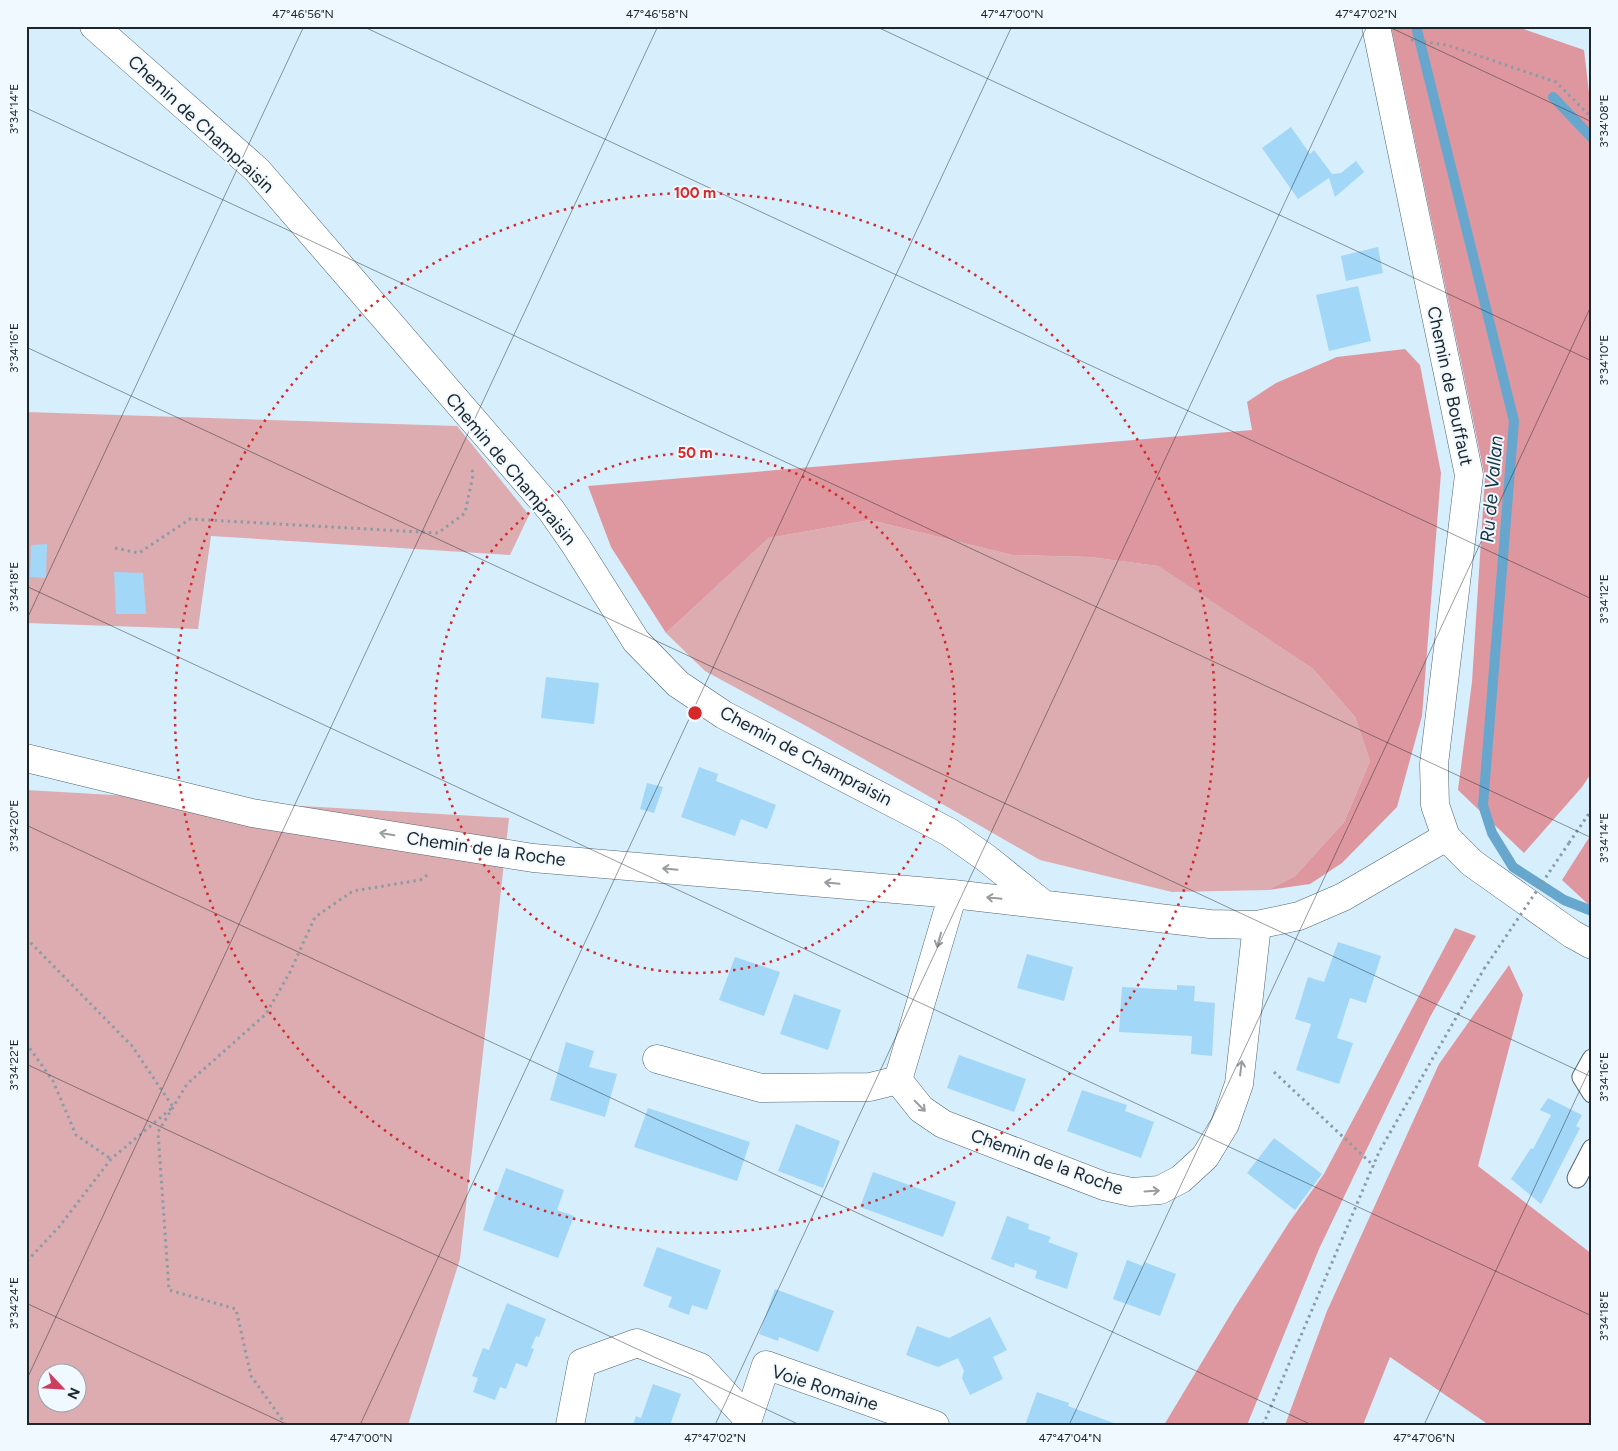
<svg xmlns="http://www.w3.org/2000/svg" width="1618" height="1451" font-family="Figtree,sans-serif">
<style>
.green{fill:#dcacb0;fill-rule:evenodd}
.forest{fill:#df979f}
.lines{fill:none;stroke-linecap:round;stroke-linejoin:round}
.stream{stroke:#67a7ce;stroke-width:10}
.building{fill:#a3d7f7}
.service-casing{stroke:#516572;stroke-width:21}
.minor-casing{stroke:#516572;stroke-width:29}
.path{stroke:#8b9ca7;stroke-width:3;stroke-dasharray:2.5 4;stroke-linecap:butt}
.service{stroke:#fff;stroke-width:19}
.minor{stroke:#fff;stroke-width:28}
.path-bridge{stroke:#8b9ca7;stroke-width:3;stroke-dasharray:2.5 4;stroke-linecap:butt}
.oneway{stroke:#999da0}
.ticks{fill:none;stroke:#1d262b;stroke-width:1;stroke-opacity:0.45}
.ring{fill:none;stroke:#d62828;stroke-width:2.5;stroke-dasharray:2.5 5}
.labels{text-anchor:middle;stroke-width:4;stroke-linejoin:round;paint-order:stroke}
.street-label{font-size:18px;fill:#1d262b;stroke:#f0f9ff}
.water-label{font-size:19px;font-style:italic;fill:#163445;stroke:#f0f9ff}
.centre{fill:#d62828;stroke:#f0f9ff;stroke-width:2.5}
.ring-label{font-size:15px;text-anchor:middle;font-weight:bold;fill:#d62828;stroke:#f0f9ff;stroke-width:4;stroke-linejoin:round;paint-order:stroke}
.neatline{fill:none;stroke:#1d262b;stroke-width:2}
.ticks-label{font-size:12px;text-anchor:middle;fill:#1d262b}
</style>
<rect width="100%" height="100%" fill="#d7eefc"/>
<!-- green -->
<path class="green" d="M26 412 457 426 529 515 510 555 211 536 198 629 26 623Z
M870 520 1012 555 1090 557 1158 566 1313 669 1355 717 1370 761 1344 822 1295 876 1268 890 1172 892 1040 860 808 727 705 671 666 633 769 538Z
M26 790 509 818 460 1259 408 1425H26ZM48 1374H78V1404H48Z"/>
<!-- forest -->
<path class="forest" d="M1391 26H1515L1584 50 1590 101H1592V772L1582 787 1524 853 1458 790 1472 682 1485 477Z
M1405 349 1420 365 1441 473 1422 716 1397 807 1342 863 1310 884 1268 890 1295 876 1344 822 1370 761 1355 717 1313 669 1158 566 1090 557 1012 555 870 520 769 538 666 633 611 547 588 486 1252 430 1247 402 1276 383 1337 357Z
M1592 833V904H1588L1562 880Z
M1455 928 1476 936 1430 1017 1319 1249 1247 1425H1164L1235 1307 1290 1221 1324 1174Z
M1509 965 1523 995 1478 1166 1592 1254V1425H1489L1390 1357 1363 1425H1285L1327 1311 1439 1064Z"/>
<g class="lines">
<!-- stream -->
<path class="stream" d="M1416 26 1514 421 1483 805 1492 833 1513 867 1564 900 1592 911
M1553 97 1592 138"/>
</g>
<!-- building -->
<path class="building" d="M1291 127 1310 154 1314 150 1332 174 1341 173 1356 161 1364 172 1335 197 1329 178 1298 199 1262 148Z
M1378 247 1383 273 1346 281 1341 256Z
M1358 286 1371 341 1329 351 1316 295Z
M47 544 46 578 30 577 31 545Z
M114 572 143 573 146 614H116Z
M546 677 599 683 594 724 541 718Z
M699 767 718 774 716 781 776 805 767 829 741 819 735 836 681 817Z
M647 783 663 787 654 813 640 809Z
M1338 942 1381 956 1366 1003 1350 998 1337 1038 1353 1043 1339 1084 1296 1070 1311 1024 1295 1019 1308 977 1324 982Z
M1027 954 1073 967 1064 1001 1017 988Z
M735 957 780 972 764 1016 719 1000Z
M1177 985 1195 986 1194 1001 1215 1003 1212 1056 1191 1054 1192 1036 1119 1032 1122 987 1177 990Z
M794 994 841 1010 828 1050 780 1034Z
M566 1042 594 1051 589 1067 617 1074 605 1117 550 1100Z
M959 1055 1026 1079 1014 1112 947 1088Z
M1082 1090 1127 1105 1125 1111 1154 1122 1141 1158 1067 1131Z
M1548 1098 1582 1115 1576 1126 1580 1128 1541 1204 1511 1179 1531 1148 1533 1149 1551 1115 1540 1110Z
M648 1108 750 1142 737 1181 634 1147Z
M796 1124 840 1141 823 1188 778 1171Z
M1274 1138 1322 1174 1295 1210 1247 1173Z
M506 1168 564 1190 557 1210 574 1216 558 1258 483 1230Z
M873 1172 956 1202 943 1237 860 1207Z
M1007 1216 1029 1224 1028 1229 1051 1237 1048 1242 1078 1253 1067 1289 1035 1278 1037 1271 1015 1263 1014 1268 991 1259Z
M657 1247 721 1270 707 1310 692 1305 689 1315 668 1307 672 1297 643 1286Z
M1127 1260 1143 1266 1144 1262 1176 1274 1160 1316 1113 1299Z
M775 1289 834 1311 818 1352 779 1337 778 1341 759 1334Z
M507 1303 546 1319 539 1337 536 1336 531 1348 534 1349 527 1367 516 1363 506 1389 500 1387 495 1400 473 1392 478 1378 472 1376 483 1348 489 1350Z
M990 1317 1007 1350 993 1357 1003 1379 970 1395 962 1378 964 1371 958 1358 938 1367 906 1355 917 1326 949 1338Z
M653 1384 681 1394 670 1425H633L636 1416 641 1418Z
M1037 1392 1069 1403 1068 1406 1119 1425H1025Z"/>
<g class="lines">
<defs>
<path id="service" d="M1592 1059 1582 1077 1592 1093
M1577 1178 1592 1149"/>
<path id="minor" d="M94 26 257 170 551 510 576 546 636 641 678 684 724 715 949 832 986 858 1042 903
M1376 26 1469 475 1434 764 1435 805 1446 837 1472 863 1572 934 1592 945
M26 758 252 813 533 858 953 894 1210 924 1257 925 1299 916 1343 897 1446 837
M953 894 898 1080 921 1109 943 1124 1104 1186 1131 1192 1160 1190 1181 1179 1205 1157 1225 1124 1239 1084 1257 925
M657 1059 761 1088 870 1087 898 1080
M570 1425 582 1363 637 1343 700 1367 748 1419
M746 1425 766 1365 935 1425"/>
</defs>
<!-- service casing -->
<use href="#service" class="service-casing"/>
<!-- minor casing -->
<use href="#minor" class="minor-casing"/>
<!-- path -->
<path class="path" d="M1411 40 1447 45 1556 82 1592 118
M115 548 139 553 190 519 438 533 465 513 473 475 472 469
M1569 843 1592 809
M26 938 132 1046 173 1107 111 1159 59 1227 26 1262
M26 1043 53 1081 76 1135 111 1159
M1274 1072 1374 1166
M286 1425 251 1376 236 1309 169 1290 158 1132 187 1084 266 1014 290 972 315 917 353 891 420 880 429 874
M1263 1425 1379 1152 1484 969"/>
<!-- service -->
<use href="#service" class="service"/>
<!-- minor -->
<use href="#minor" class="minor"/>
<!-- path-bridge -->
<path class="path-bridge" d="M1484 969 1569 843"/>
</g>
<!-- one-way arrows -->
<defs><path id="oneway-shaft" d="M-6 0H5M1.5-3L5.5 0L1.5 3" fill="none" stroke-width="1.6" stroke-linecap="round" stroke-linejoin="round" transform="scale(1.25)"/></defs>
<g class="oneway">
<use href="#oneway-shaft" transform="translate(387 834) rotate(-171)"/>
<use href="#oneway-shaft" transform="translate(670 869) rotate(-175)"/>
<use href="#oneway-shaft" transform="translate(832 883) rotate(-175)"/>
<use href="#oneway-shaft" transform="translate(994 898) rotate(-174)"/>
<use href="#oneway-shaft" transform="translate(939 940) rotate(106)"/>
<use href="#oneway-shaft" transform="translate(1241 1068) rotate(-83)"/>
<use href="#oneway-shaft" transform="translate(920 1106) rotate(45)"/>
<use href="#oneway-shaft" transform="translate(1152 1191) rotate(-4)"/>
</g>
<!-- ticks -->
<path class="ticks" d="M362 26 1592 599M875 26 1592 361M1387 26 1592 122M26 108 1592 838M26 347 1592 1077M26 586 1592 1316M26 621 304 26M26 825 1312 1425M26 1064 800 1425M26 1303 288 1425M26 1381 658 26M360 1425 1012 26M715 1425 1367 26M1069 1425 1592 304M1424 1425 1592 1064"/>
<!-- distance rings -->
<g class="ring">
<circle cx="695" cy="713" r="260"/>
<circle cx="695" cy="713" r="520"/>
</g>
<g class="labels">
<!-- street labels -->
<g class="street-label">
<text transform="translate(201 124) rotate(43)" y="6">Chemin de Champraisin</text>
<text transform="translate(1450 386) rotate(78)" y="6">Chemin de Bouffaut</text>
<text transform="translate(511 469) rotate(50)" y="6">Chemin de Champraisin</text>
<text transform="translate(806 756) rotate(28)" y="6">Chemin de Champraisin</text>
<text transform="translate(486 849) rotate(8)" y="6">Chemin de la Roche</text>
<text transform="translate(1047 1162) rotate(20)" y="6">Chemin de la Roche</text>
<text transform="translate(825 1388) rotate(18)" y="6">Voie Romaine</text>
</g>
<!-- water labels -->
<g class="water-label">
<text transform="translate(1491 489) rotate(-85)" y="7">Ru de Vallan</text>
</g>
</g>
<circle cx="695" cy="713" r="8" class="centre"/>
<g class="ring-label">
<text x="695" y="198">100 m</text>
<text x="695" y="458">50 m</text>
</g>
<!-- border -->
<rect width="1618" height="1451" fill="none" stroke="#f0f9ff" stroke-width="55"/>
<!-- north arrow -->
<g transform="translate(62 1388) rotate(115)"><circle r="24" fill="#f0f9ff" stroke="#9ca5aa"/>
<path d="M0-4L9 19L0 12L-9 19Z" fill="#ce3e5e"/>
<text y="-8" font-size="14" font-weight="bold" text-anchor="middle" fill="#1d262b">N</text>
</g>
<rect x="28" y="28" width="1562" height="1396" class="neatline"/>
<g class="ticks-label">
<text x="303" y="18">47°46'56"N</text>
<text x="657" y="18">47°46'58"N</text>
<text x="1012" y="18">47°47'00"N</text>
<text x="1366" y="18">47°47'02"N</text>
<text transform="translate(14 109) rotate(-90)" y="4">3°34'14"E</text>
<text transform="translate(1604 121) rotate(-90)" y="4">3°34'08"E</text>
<text transform="translate(14 348) rotate(-90)" y="4">3°34'16"E</text>
<text transform="translate(1604 360) rotate(-90)" y="4">3°34'10"E</text>
<text transform="translate(14 587) rotate(-90)" y="4">3°34'18"E</text>
<text transform="translate(1604 599) rotate(-90)" y="4">3°34'12"E</text>
<text transform="translate(14 826) rotate(-90)" y="4">3°34'20"E</text>
<text transform="translate(1604 838) rotate(-90)" y="4">3°34'14"E</text>
<text transform="translate(14 1065) rotate(-90)" y="4">3°34'22"E</text>
<text transform="translate(1604 1077) rotate(-90)" y="4">3°34'16"E</text>
<text transform="translate(14 1303) rotate(-90)" y="4">3°34'24"E</text>
<text transform="translate(1604 1316) rotate(-90)" y="4">3°34'18"E</text>
<text x="361" y="1442">47°47'00"N</text>
<text x="715" y="1442">47°47'02"N</text>
<text x="1070" y="1442">47°47'04"N</text>
<text x="1424" y="1442">47°47'06"N</text>
</g>
</svg>
